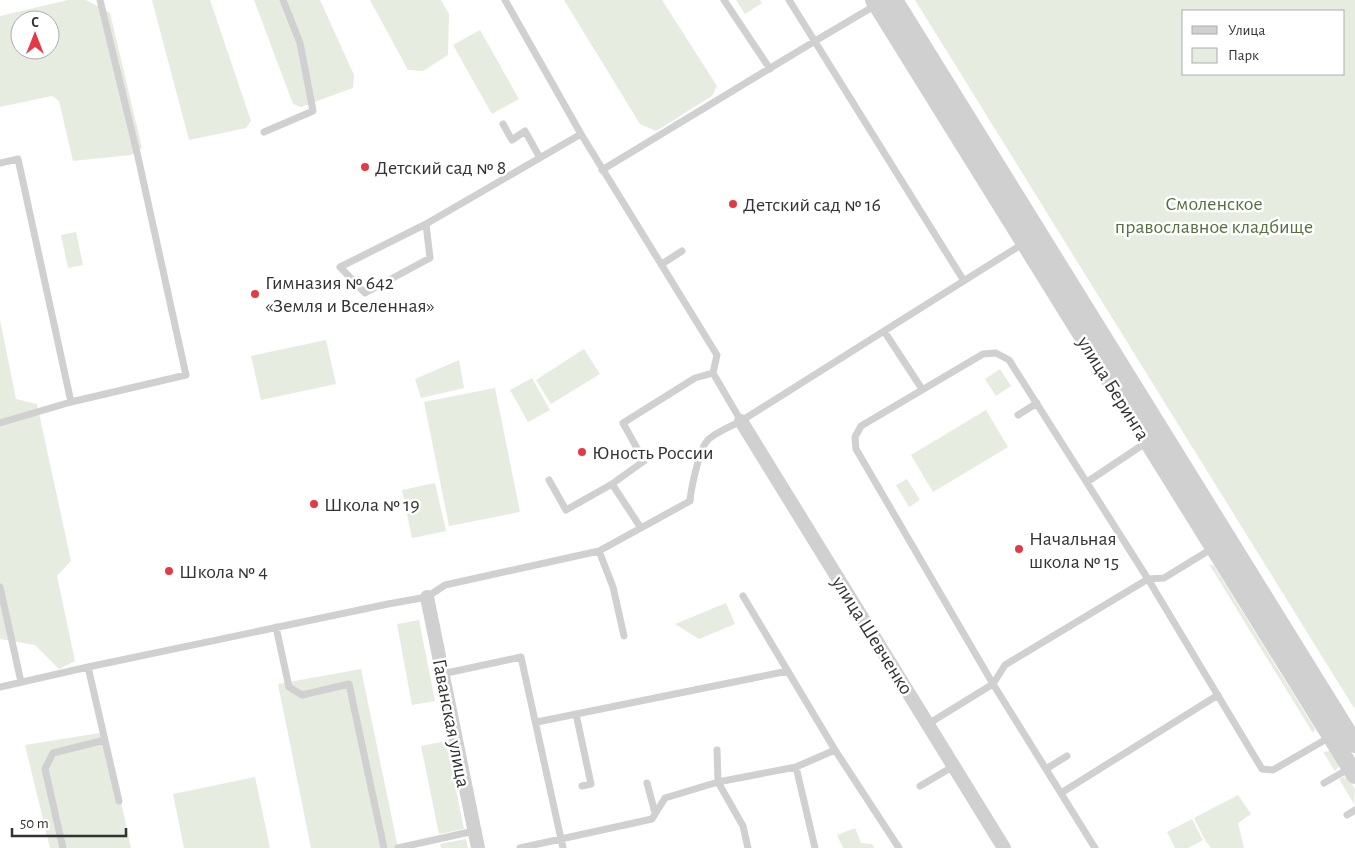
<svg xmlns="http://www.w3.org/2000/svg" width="1355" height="848" font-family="'Alegreya Sans',sans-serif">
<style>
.green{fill:#e6ecdf;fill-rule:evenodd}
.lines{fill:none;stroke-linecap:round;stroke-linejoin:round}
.service{stroke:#d0d0d0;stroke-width:7}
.minor{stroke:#d0d0d0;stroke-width:14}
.tertiary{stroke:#d0d0d0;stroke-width:18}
.poi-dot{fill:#e63946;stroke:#fff;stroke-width:2}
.labels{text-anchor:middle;stroke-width:5;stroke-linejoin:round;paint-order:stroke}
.poi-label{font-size:20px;fill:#333;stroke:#fff;text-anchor:start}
.park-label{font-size:20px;fill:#56703f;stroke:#fff}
.street-label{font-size:20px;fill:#333;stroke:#fff}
</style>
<rect width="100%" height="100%" fill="#fff"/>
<!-- green -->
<path class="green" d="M68 0H86L110 13 142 148 131 155 73 161 59 101 52 96 0 107V16ZM20 20H50V50H20Z
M152 0H210L251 121 246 128 189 140Z
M254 0H320L354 75 353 88 301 107 293 104Z
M370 0H441L449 14 448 55 423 71 408 70Z
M564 0H662L717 86 712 96 656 131 640 124Z
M736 0H760L762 3 745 14Z
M915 0H1355V707L1354 708ZM1344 11V74H1184V11Z
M480 30 519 99 492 114 453 45Z
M76 232 83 265 68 268 61 235Z
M0 320 16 399 37 404 71 561 57 576 75 661 59 669 35 645 0 639Z
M326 340 336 384 261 400 251 356Z
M584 349 600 374 551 404 536 380Z
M459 360 464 388 421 398 415 379Z
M1000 369 1011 386 996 396 985 379Z
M532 378 550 410 528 422 510 390Z
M495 388 520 512 449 526 424 402Z
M986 410 1008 447 933 492 911 455Z
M907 479 920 500 909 507 896 485Z
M435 483 446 531 412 538 402 490Z
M1209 564 1214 566 1315 729 1313 733Z
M726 603 735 624 699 639 675 624Z
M419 620 435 701 412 705 397 624Z
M361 669 398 848H311L278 684Z
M106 732 131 848H50L25 745Z
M446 741 464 829 439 834 421 746Z
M1330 751 1339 766 1335 771 1323 752Z
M255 777 270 848H184L173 794Z
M1343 777 1349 779 1355 789 1354 804 1339 779Z
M1238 795 1251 814 1238 823 1244 848H1211L1205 840 1194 818Z
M1192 819 1203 840 1188 848H1175L1167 832Z
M855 828 861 843 872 844 874 848H843L837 835Z
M466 839 468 848H441L440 844Z"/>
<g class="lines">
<!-- service -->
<path class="service" d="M505 0 581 134 717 355 713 373 741 421
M724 0 770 69
M789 0 964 281
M503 124 512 140 525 131 540 158
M264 132 313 111 300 43 283 0
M0 163 18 159 71 402
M602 170 815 41 876 5
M426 224 430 258 365 293 340 267 426 224 581 134
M662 264 682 251
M884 331 922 389
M1018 415 1037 403
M0 423 71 402 186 375 138 157 100 0
M549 480 566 510 612 484
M1087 482 1147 442
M641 528 612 484 644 461 623 423 695 378 713 373
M599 551 613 587 624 636
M0 587 21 682
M743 596 835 750 899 848
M276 627 289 687 302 695 349 684 384 848
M88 667 119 801
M442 674 521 657 563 848
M0 687 88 667 388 604 427 597 445 585 599 551 690 501C691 489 699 450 707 441 712 434 732 426 741 421L1024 243
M576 714 591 784 582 786
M537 722 788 671
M928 724 993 684 1005 665 1148 579 1164 578 1213 548
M717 750 718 782 743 826 748 848
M796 767 815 848
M1046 769 1067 756
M647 783 655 813
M1324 783 1350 768
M920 786 954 766
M1061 793 1218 695
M1347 815 1355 810
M63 848 45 769 53 753 105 740
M398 848 474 831
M520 848 652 819 665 798 718 782 796 767 835 750
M1095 848 993 684 856 449 855 437 861 426 983 354 996 353 1009 360 1148 579 1262 769 1273 770 1330 737"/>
<!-- minor -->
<path class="minor" d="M741 421 1004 848
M427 597 478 848"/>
<!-- tertiary -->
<path class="tertiary" d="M874 0 1355 775
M894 0 1355 744"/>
</g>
<!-- markers -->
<g class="poi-dot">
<circle cx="365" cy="167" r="5"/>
<circle cx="733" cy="204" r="5"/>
<circle cx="255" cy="294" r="5"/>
<circle cx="582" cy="452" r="5"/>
<circle cx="314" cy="504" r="5"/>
<circle cx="1019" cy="549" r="5"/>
<circle cx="169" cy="571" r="5"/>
</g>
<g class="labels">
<!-- poi labels -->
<g class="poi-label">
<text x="375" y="174">Детский сад № 8</text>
<text x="743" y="211">Детский сад № 16</text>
<text x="265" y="289">Гимназия № 642<tspan x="265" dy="23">«Земля и Вселенная»</tspan></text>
<text x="592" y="459">Юность России</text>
<text x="324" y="511">Школа № 19</text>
<text x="1029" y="545">Начальная<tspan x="1029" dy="23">школа № 15</tspan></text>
<text x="179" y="578">Школа № 4</text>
</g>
<!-- park labels -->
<g class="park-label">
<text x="1214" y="210">Смоленское<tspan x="1214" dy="23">православное кладбище</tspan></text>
</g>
<!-- street labels -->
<g class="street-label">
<text transform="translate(1114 388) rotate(58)" y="7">улица Беринга</text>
<text transform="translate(873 635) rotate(58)" y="7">улица Шевченко</text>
<text transform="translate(452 723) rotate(79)" y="7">Гаванская улица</text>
</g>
</g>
<!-- legend -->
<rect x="1182" y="10" width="162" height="65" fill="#ffffff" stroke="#adadad"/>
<rect x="1192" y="26" width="25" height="8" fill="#d0d0d0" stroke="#adadad"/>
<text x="1228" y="35" font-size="15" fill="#333333">Улица</text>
<rect x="1192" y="48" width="25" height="15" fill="#e6ecdf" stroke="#adadad"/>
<text x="1228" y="60" font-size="15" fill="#333333">Парк</text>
<!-- north arrow -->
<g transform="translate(35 35)"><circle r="24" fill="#ffffff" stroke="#adadad"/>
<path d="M0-4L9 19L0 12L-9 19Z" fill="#e63946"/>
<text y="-8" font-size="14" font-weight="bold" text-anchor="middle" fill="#333333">С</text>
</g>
<!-- scale -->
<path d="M12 828v8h114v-8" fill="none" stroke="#333333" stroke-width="2.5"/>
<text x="20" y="828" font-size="15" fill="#333333" stroke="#ffffff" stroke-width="4" paint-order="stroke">50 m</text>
</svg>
